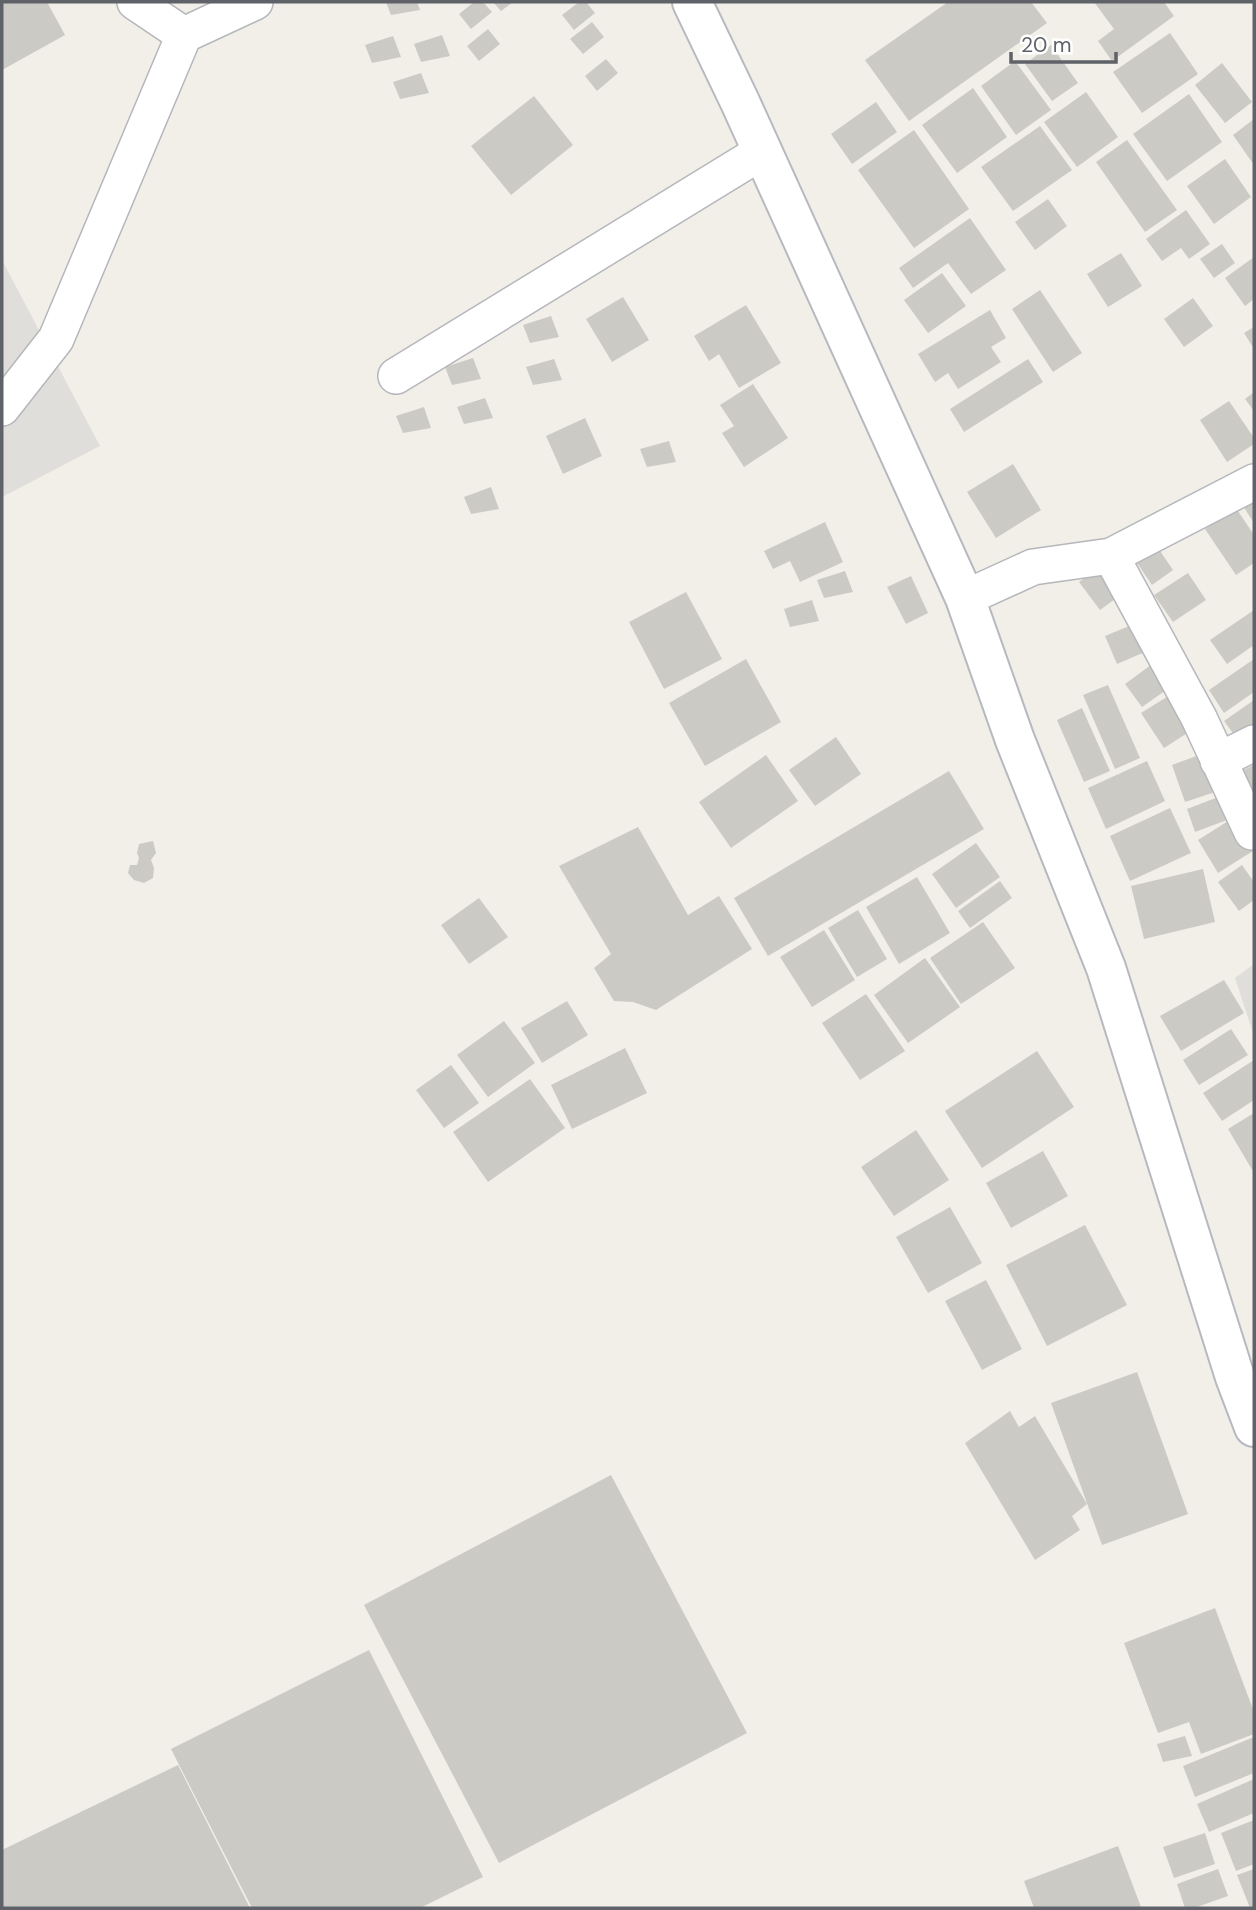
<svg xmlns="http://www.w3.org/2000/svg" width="1256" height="1910" font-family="'DM Sans',sans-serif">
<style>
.industrial{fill:#e0deda}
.building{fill:#cccac5}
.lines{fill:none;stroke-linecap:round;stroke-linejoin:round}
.minor-casing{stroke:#b5b7bc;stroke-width:38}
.secondary-casing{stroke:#b6b9bf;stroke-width:42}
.minor{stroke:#fff;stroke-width:35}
.secondary{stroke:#fff;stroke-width:38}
</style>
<rect width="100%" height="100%" fill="#f1efe8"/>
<!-- industrial -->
<path class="industrial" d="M2 260 100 446 2 497Z
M1254 964V1036L1235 978Z"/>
<!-- building -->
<path class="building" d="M2 2H47L65 35 2 70Z
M386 2H417L420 10 391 15Z
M474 2H483L492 12 471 29 459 14Z
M493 2H513L501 11Z
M579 2H586L595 13 574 30 562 15Z
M948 2H1031L1047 23 909 121 865 60Z
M1094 2H1164L1174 16 1112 61 1098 41 1114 29Z
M592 22 604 37 583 54 570 39Z
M488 29 500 44 479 61 467 46Z
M1170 33 1198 74 1142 113 1113 72Z
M442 35 450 56 421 62 414 44Z
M393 36 401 57 372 63 365 45Z
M1051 45 1078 83 1052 101 1025 64Z
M606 59 618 73 597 91 585 76Z
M1015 61 1051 110 1016 135 981 86Z
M1222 63 1252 102 1225 123 1195 85Z
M421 73 429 93 400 99 393 82Z
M973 88 1007 137 957 173 922 125Z
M1086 92 1118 137 1077 167 1044 122Z
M1189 94 1222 142 1167 181 1133 134Z
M534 96 573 145 511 195 471 146Z
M876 102 897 132 852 164 831 134Z
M1254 119V165L1233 135Z
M1040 126 1072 170 1013 211 981 167Z
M914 130 969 209 914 248 858 170Z
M1127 140 1177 210 1145 232 1096 162Z
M1225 159 1251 197 1214 224 1187 186Z
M1048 199 1067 226 1035 250 1015 222Z
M1186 210 1210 244 1189 259 1181 248 1162 261 1146 239Z
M970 218 1006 270 971 294 948 263 913 288 899 268Z
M1222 244 1235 263 1214 278 1200 259Z
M1121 253 1142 286 1108 307 1087 274Z
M1254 257V299L1245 306 1225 278Z
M942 273 966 306 928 333 904 300Z
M1040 290 1082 353 1053 372 1012 309Z
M623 297 649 340 612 362 586 319Z
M1193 298 1213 326 1184 347 1164 319Z
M746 305 781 363 739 388 719 354 709 361 694 336Z
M990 310 1006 338 991 347 1001 362 958 389 948 373 935 382 918 354Z
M551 316 559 337 530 343 523 325Z
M1254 327V349L1244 333Z
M473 358 481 379 452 385 445 367Z
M554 359 562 380 533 385 526 367Z
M1028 359 1043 382 964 432 950 409Z
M753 384 788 438 744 467 722 433 734 426 720 405Z
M1254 392V411L1245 399Z
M485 398 493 418 464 424 457 407Z
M1229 401 1254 438V444L1227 462 1200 420Z
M424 407 431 428 403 433 396 416Z
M585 418 602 456 563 474 546 436Z
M669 441 676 462 647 467 640 449Z
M1013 464 1041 510 996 538 967 492Z
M491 487 499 509 471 514 464 497Z
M1254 498V523L1243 506Z
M1236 508 1254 535V563L1236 575 1205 529Z
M825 522 843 562 800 582 790 561 773 569 764 551Z
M1156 545 1173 570 1152 585 1135 560Z
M1105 563 1126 591 1100 610 1079 582Z
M845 571 853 592 824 598 817 580Z
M1188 573 1206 600 1173 622 1154 595Z
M911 576 928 613 906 624 887 587Z
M686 592 722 659 664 689 629 622Z
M812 600 819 621 790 627 784 609Z
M1254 610V645L1227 664 1210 640Z
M1141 621 1152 649 1117 664 1105 636Z
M746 659 781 722 705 766 669 703Z
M1159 659 1176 683 1142 707 1125 684Z
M1254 659V692L1224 713 1209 690Z
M1108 685 1140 758 1115 769 1083 695Z
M1178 690 1200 725 1164 748 1141 713Z
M1254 700V740L1244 748 1224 721Z
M1082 708 1110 771 1084 782 1057 720Z
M836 737 861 774 815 806 789 770Z
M1210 751 1224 789 1185 802 1172 765Z
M766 755 798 801 731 848 699 802Z
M1147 761 1165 801 1106 829 1088 788Z
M1254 765V822L1233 775Z
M949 771 984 829 768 956 734 898Z
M1226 794 1235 817 1195 832 1187 809Z
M1170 808 1191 853 1130 881 1110 836Z
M1233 818 1253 851 1218 873 1198 840Z
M638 827 688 915 719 896 752 949 656 1010 633 1002 614 1001 594 968 611 954 559 866Z
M153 841 156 853 151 860 154 868 153 878 144 883 134 880 128 873 130 865H137L139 858 137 853 139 844Z
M976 843 1000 877 956 908 932 874Z
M1242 865 1254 882V900L1239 911 1218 882Z
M1203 869 1215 922 1144 939 1131 886Z
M917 877 950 933 899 964 866 907Z
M1000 881 1012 898 970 928 958 911Z
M479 898 508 937 469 964 441 925Z
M858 910 887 959 857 977 828 928Z
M983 922 1015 968 961 1004 930 958Z
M824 930 855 980 812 1007 780 957Z
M925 958 960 1007 908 1043 874 995Z
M1224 980 1244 1013 1181 1051 1160 1016Z
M866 994 905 1051 860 1080 822 1023Z
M567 1001 588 1035 542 1063 521 1028Z
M504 1021 535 1063 488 1097 457 1055Z
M1231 1029 1248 1055 1199 1085 1183 1060Z
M625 1048 647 1093 572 1129 551 1085Z
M1037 1051 1074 1107 982 1168 945 1111Z
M1254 1060V1100L1222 1121 1203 1093Z
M451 1065 479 1103 444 1128 416 1090Z
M530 1079 565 1128 488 1182 453 1132Z
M1254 1113V1173L1228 1129Z
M916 1130 949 1180 894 1216 861 1167Z
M1043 1151 1068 1196 1011 1228 986 1183Z
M950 1207 982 1263 928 1293 896 1237Z
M1085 1225 1127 1305 1047 1346 1006 1265Z
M986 1280 1022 1349 982 1370 945 1301Z
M1137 1372 1188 1514 1102 1545 1051 1403Z
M1010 1411 1019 1427 1035 1416 1087 1504 1072 1516 1080 1530 1035 1560 965 1443Z
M611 1475 747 1733 499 1863 364 1605Z
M1215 1608 1254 1712V1734L1201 1754 1189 1722 1158 1733 1124 1643Z
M369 1650 483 1877 420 1908H252L171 1749Z
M1185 1736 1192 1756 1163 1762 1157 1744Z
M1254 1737V1773L1195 1797 1183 1766Z
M178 1765 250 1908H3L2 1850Z
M1254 1779V1813L1209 1832 1197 1804Z
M1254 1820V1864L1236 1871 1221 1833Z
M1205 1833 1215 1864 1174 1878 1163 1847Z
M1118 1846 1141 1907 1034 1908 1024 1881Z
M1218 1869 1228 1896 1194 1908H1185L1177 1884Z
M1254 1869V1908H1250L1237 1875Z"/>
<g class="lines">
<defs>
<path id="minor" d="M135 2 184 35 255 2
M396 376 763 151
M2 408 56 339 184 35
M1111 556 1254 482
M965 598 1033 567 1111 556 1199 718 1252 832 1254 831
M1218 761 1254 743"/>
<path id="secondary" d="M692 2 740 102 965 598 1015 740 1106 968 1235 1377 1254 1427"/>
</defs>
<!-- minor casing -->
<use href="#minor" class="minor-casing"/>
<!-- secondary casing -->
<use href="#secondary" class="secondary-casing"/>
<!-- minor -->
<use href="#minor" class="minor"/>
<!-- secondary -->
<use href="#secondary" class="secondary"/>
</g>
<!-- border -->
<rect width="1256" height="1910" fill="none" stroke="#5f6268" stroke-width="7"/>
<!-- scale -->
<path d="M1011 52v10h105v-10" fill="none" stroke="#5f6268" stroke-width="3.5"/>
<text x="1021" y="52" font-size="21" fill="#5f6268" stroke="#ffffff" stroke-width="5" paint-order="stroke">20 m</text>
</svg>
